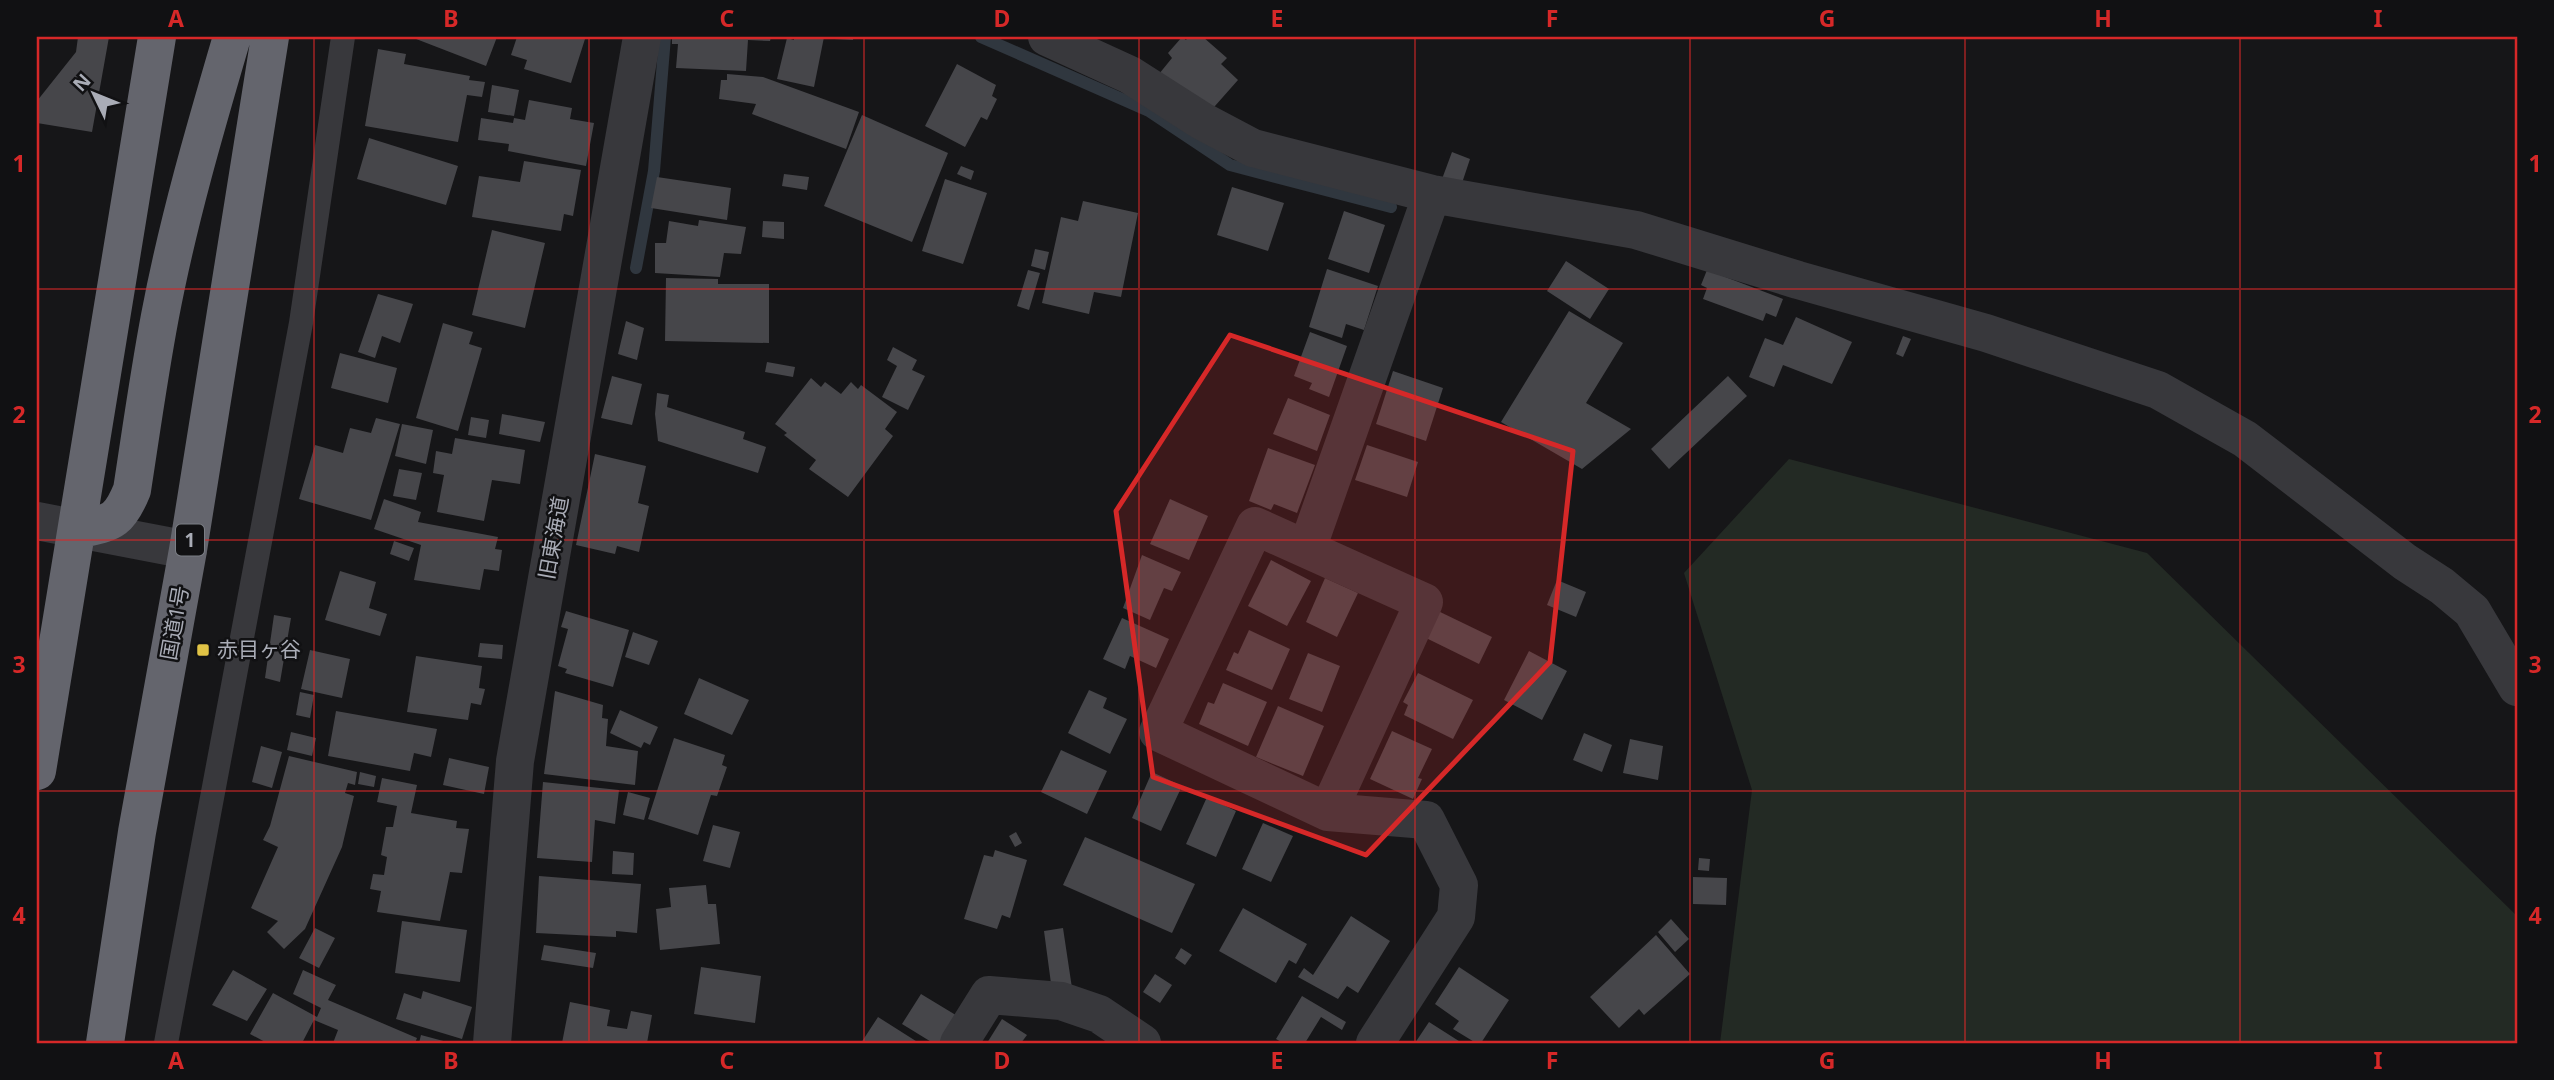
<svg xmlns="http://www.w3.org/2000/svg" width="2554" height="1080" font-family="'Noto Sans','Noto Sans JP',sans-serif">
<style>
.green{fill:#232a24}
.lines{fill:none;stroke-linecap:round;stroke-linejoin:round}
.stream{stroke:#30373f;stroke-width:12}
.building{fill:#46464a}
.lane{stroke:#38383c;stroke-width:24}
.street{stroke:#38383c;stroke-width:38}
.highway{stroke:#64656d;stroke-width:38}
.marked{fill:#d62828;fill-opacity:0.2;stroke:#d62828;stroke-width:5;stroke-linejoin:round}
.grid{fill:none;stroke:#d62828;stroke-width:2;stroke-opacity:0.55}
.poi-dot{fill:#e0c346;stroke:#111113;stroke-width:2.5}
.labels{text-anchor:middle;stroke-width:5;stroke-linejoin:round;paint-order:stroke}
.shield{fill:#111113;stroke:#7b7e85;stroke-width:2}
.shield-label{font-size:19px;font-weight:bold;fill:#a9acb6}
.street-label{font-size:21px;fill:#a9acb6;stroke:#111113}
.poi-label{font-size:21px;fill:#a9acb6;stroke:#111113;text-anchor:start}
.neatline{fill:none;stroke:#d62828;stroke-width:2.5}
.grid-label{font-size:23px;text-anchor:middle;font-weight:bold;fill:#d62828}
</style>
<rect width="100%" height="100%" fill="#161618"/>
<!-- green -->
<path class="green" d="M1789 459 2147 553 2517 916V1043H1720L1752 790 1684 573Z"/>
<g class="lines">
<!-- stream -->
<path class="stream" d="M981 37 1149 111 1230 165 1391 207
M636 268 654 171 665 37"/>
</g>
<!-- building -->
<path class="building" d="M78 37H109L92 132 37 123V101L76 52Z
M411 37H497L486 66Z
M517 37H577L585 39 571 83 524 69 527 60 511 55Z
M672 37H771L770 41 748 40 746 71 676 68 678 44H672Z
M794 37H824L814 87 777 79 787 38 794 40Z
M834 37H853V40L834 39Z
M1182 37 1186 40 1188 37H1203L1227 58 1221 64 1238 80 1207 115 1159 74 1172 58 1168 53Z
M378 49 406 54 404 64 470 76 469 80 485 82 482 97 467 95 458 142 365 126Z
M957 64 996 85 992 96 997 99 987 120 981 117 965 147 925 126Z
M727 74 763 77 859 112 846 149 752 114 756 104 719 99 721 80H727Z
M492 85 519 90 514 116 488 112Z
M529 100 572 108 570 119 594 123 586 166 508 151 509 144 478 140 481 118 513 123 514 118 525 120Z
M862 115 948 153 912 242 824 206Z
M369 138 458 166 446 205 357 179Z
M1452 152 1470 159 1461 186 1442 179Z
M524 161 581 170 573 216 564 214 561 231 472 217 479 176 520 182Z
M961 166 974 171 971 180 957 174Z
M784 174 809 177 807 190 782 186Z
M657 177 731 188 727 220 651 208Z
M945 179 987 193 963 264 922 251Z
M1232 187 1284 203 1268 251 1217 235Z
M1083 201 1138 213 1121 297 1094 292 1089 314 1042 303 1061 217 1078 221Z
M1344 211 1385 225 1369 273 1328 259Z
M699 220 746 227 741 254 724 253 720 277 655 273V243H666L669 221 698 226Z
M763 221 784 222V239L762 237Z
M492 230 545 243 525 328 472 315Z
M1035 249 1049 252 1045 270 1031 266Z
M1566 261 1609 289 1590 319 1547 291Z
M1327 269 1378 286 1364 330 1346 324 1342 338 1309 327Z
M1028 270 1040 273 1029 310 1017 306Z
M1707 270 1783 299 1776 317 1766 313 1763 321 1703 299 1707 288 1701 285Z
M666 278 718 279V284H769V343L665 341Z
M378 294 413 304 400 343 382 336 375 358 358 352Z
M1569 311 1623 343 1586 403 1631 429 1582 469 1501 422Z
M1796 317 1852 342 1832 384 1783 365 1774 387 1749 377 1765 338 1783 345Z
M626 321 644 328 637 360 618 354Z
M443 323 473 332 469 344 482 348 458 431 416 418Z
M1310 332 1347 346 1329 397 1309 389 1312 383 1294 376Z
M1903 336 1911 339 1903 357 1896 354Z
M893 347 917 360 912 370 925 376 908 410 882 397 897 366 887 360Z
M340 353 397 368 388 403 331 388Z
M767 362 795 367 793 377 765 372Z
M1393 371 1443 388 1426 441 1376 424Z
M612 376 642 384 632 425 601 418Z
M1728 376 1747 396 1669 469 1651 449Z
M811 378 821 387 825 382 841 394 851 382 858 389 861 385 897 412 885 429 893 436 848 497 809 469 816 460 784 435 787 433 775 424Z
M657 393 669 395 667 407 745 432 743 439 766 447 758 473 658 441 655 414Z
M1288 398 1330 415 1317 451 1273 434Z
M502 414 545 422 540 442 499 434Z
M471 417 489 420 486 438 468 435Z
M376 418 400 424 371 520 299 499 315 445 343 453 350 428 371 433Z
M402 424 433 430 426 464 395 456Z
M455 438 525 450 520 484 492 480 484 521 437 512 444 475 433 473 436 451 452 454Z
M1367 445 1418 462 1407 497 1355 480Z
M1268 448 1315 465 1297 513 1274 504 1271 510 1249 501Z
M595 454 646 466 638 503 649 506 639 552 617 546 615 554 576 545Z
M399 469 422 473 416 500 393 496Z
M384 499 421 512 418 522 498 537 495 549 502 550 499 571 484 569 480 590 414 580 421 545 374 529Z
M1170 499 1208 516 1189 560 1150 544Z
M394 541 414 548 409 561 390 554Z
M1142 555 1181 572 1172 591 1164 588 1150 620 1123 608Z
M1271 560 1311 581 1287 626 1248 606Z
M340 571 376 582 369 608 387 614 380 636 325 620Z
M1325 578 1358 593 1337 637 1306 622Z
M1557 580 1586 592 1576 617 1547 605Z
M1436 610 1492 637 1479 664 1424 637Z
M566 611 629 630 613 687 565 673 567 669 558 666 568 629 561 627Z
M274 615 291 618 280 682 265 678Z
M1122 618 1169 639 1156 668 1130 656 1125 669 1103 659Z
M1249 630 1290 649 1272 690 1226 670 1234 652 1238 654Z
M633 632 658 641 649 665 625 657Z
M480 643 503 645 502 659 478 657Z
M310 650 350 659 342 698 301 689Z
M1529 651 1567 671 1542 720 1504 700Z
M1308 653 1340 666 1322 712 1289 699Z
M416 656 482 666 479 688 485 689 481 705 471 703 468 720 407 712Z
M1418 673 1473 700 1453 739 1404 715 1408 705 1403 702Z
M699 678 749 700 732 735 684 714Z
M1223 683 1267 702 1248 746 1199 724 1208 702 1214 704Z
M1089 690 1107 698 1103 708 1127 719 1110 754 1068 733Z
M555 691 603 705 602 718 608 719 606 746 638 751 635 785 544 774Z
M300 692 314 695 310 718 296 715Z
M1278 706 1324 726 1303 776 1256 757Z
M620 710 658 727 650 745 644 742 641 748 610 733Z
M336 711 437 729 431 757 414 753 410 771 328 756Z
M1392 731 1432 749 1418 778 1422 779 1413 799 1370 779Z
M291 732 316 738 312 756 287 750Z
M1584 733 1612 745 1602 772 1573 760Z
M674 738 725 755 722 765 727 767 717 796 711 795 698 835 648 819Z
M1630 739 1663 746 1658 780 1623 773Z
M261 746 282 752 272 788 252 782Z
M1061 750 1107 771 1087 814 1041 792Z
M289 756 357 772 355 785 348 783 345 793 354 796 342 847 305 929 284 949 267 932 278 921 251 908 278 847 263 840 270 826Z
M449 758 489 767 484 794 443 785Z
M360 772 376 776 374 787 358 784Z
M1152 772 1182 786 1161 831 1132 818Z
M382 778 417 785 411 813 457 821 456 828 469 829 462 873 450 872 440 921 377 912 381 891 370 889 373 874 384 875 387 857 381 855 386 827H393L397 806 377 802Z
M543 782 619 790 615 824 595 820 592 862 537 858Z
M628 792 650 798 644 820 623 815Z
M1207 797 1236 811 1216 857 1186 844Z
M1263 823 1293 836 1271 882 1242 869Z
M713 825 740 832 730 868 703 861Z
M1016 832 1022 843 1015 847 1009 836Z
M1085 837 1195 884 1172 933 1063 885Z
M995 850 1027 860 1010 918 1002 915 997 929 964 919 984 855 993 857Z
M613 851 634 853 633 875 612 874Z
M1699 858 1710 859 1709 871 1698 870Z
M539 876 641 884 637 933 616 931V937L536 933Z
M1693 877 1727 878 1726 905 1693 904Z
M706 885 708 904H716L720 944 660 950 656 909 671 907 669 888Z
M1243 908 1307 944 1296 964 1289 960 1276 983 1219 951Z
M1351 916 1390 941 1358 993 1347 986 1338 999 1298 977 1304 968 1313 975Z
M1671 919 1689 939 1675 952 1658 932Z
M402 921 467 930 460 982 395 973Z
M315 928 335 938 319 968 299 958Z
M1063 928 1072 988 1052 991 1044 931Z
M1656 935 1690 974 1644 1015 1639 1009 1619 1028 1590 997Z
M544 945 596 953 593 968 541 960Z
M1181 948 1192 955 1185 965 1175 958Z
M701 967 761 976 755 1023 694 1014Z
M1459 967 1509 1000 1481 1043H1476L1453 1029 1459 1021 1435 1004Z
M233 970 267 989 247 1021 212 1005Z
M303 970 336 985 328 1000 417 1038 415 1043H333L338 1030 314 1020 302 1043H267L250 1034 273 993 317 1017 321 1008 293 994Z
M1155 974 1172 985 1160 1003 1143 992Z
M423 991 472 1007 462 1039 396 1019 404 993 421 999Z
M921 994 959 1017 942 1043H933L902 1024Z
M1302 996 1346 1022 1342 1030 1321 1017 1305 1043H1283L1276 1039Z
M570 1002 610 1010 607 1026 627 1029 631 1011 652 1015 647 1043H562Z
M878 1017 919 1043H861Z
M1002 1019 1027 1035 1021 1043H987Z
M1429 1022 1462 1043H1415Z
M421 1035 447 1042V1043H419Z"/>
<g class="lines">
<!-- lane -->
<path class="lane" d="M166 1043 301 323 343 37"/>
<!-- street -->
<path class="street" d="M1047 37 1130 75 1202 121 1253 148 1432 194 1636 230 1798 280 1986 333 2158 390 2245 439 2405 562 2442 586 2472 611 2517 687
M37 521 188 550
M1307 549 1432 194
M1328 812 1424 602 1255 526 1158 732 1328 812 1426 820 1459 885 1456 917 1375 1043
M492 1043 515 761 642 37
M959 1043 989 995 1061 1001 1099 1014 1142 1043"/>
<!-- highway -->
<path class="highway" d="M77 530C111 522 118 524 132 490 141 432 149 374 160 316 178 221 205 129 232 37
M37 771 157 37
M105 1043 137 832 188 550 270 37"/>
</g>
<!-- marked area -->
<path class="marked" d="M1230 335 1573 451 1550 662 1366 855 1153 777 1116 511Z"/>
<!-- grid -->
<path class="grid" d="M314 37V1043M589 37V1043M864 37V1043M1139 37V1043M1415 37V1043M1690 37V1043M1965 37V1043M2240 37V1043M37 289H2517M37 540H2517M37 791H2517"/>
<!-- markers -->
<rect class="poi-dot" x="196" y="643" width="14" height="14" rx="3.5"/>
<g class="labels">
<!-- shield labels -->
<rect class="shield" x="176" y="524.5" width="28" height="31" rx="5"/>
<g class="shield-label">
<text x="190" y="547">1</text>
</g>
<!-- street labels -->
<g class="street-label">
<text transform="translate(554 538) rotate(-80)" y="7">旧東海道</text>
<text transform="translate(175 623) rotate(-80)" y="7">国道1号</text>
</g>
<!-- poi labels -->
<g class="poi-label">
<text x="217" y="657">赤目ヶ谷</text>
</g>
</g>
<!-- border -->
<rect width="2554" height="1080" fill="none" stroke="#111113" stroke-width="77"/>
<!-- north arrow -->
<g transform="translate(94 94) rotate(313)" stroke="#111113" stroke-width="5" paint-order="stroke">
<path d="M0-5L12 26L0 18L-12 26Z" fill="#a9acb6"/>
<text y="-10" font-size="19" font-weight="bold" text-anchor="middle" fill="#a9acb6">N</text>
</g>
<rect x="38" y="38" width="2478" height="1004" class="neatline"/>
<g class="grid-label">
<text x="176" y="27">A</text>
<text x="451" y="27">B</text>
<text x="727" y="27">C</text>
<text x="1002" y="27">D</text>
<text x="1277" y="27">E</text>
<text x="1552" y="27">F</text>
<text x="1827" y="27">G</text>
<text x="2103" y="27">H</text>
<text x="2378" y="27">I</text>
<text x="19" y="172">1</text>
<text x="2535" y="172">1</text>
<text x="19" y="423">2</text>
<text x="2535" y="423">2</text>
<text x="19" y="673">3</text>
<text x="2535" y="673">3</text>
<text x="19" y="924">4</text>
<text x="2535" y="924">4</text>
<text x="176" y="1069">A</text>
<text x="451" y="1069">B</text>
<text x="727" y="1069">C</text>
<text x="1002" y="1069">D</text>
<text x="1277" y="1069">E</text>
<text x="1552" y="1069">F</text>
<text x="1827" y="1069">G</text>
<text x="2103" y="1069">H</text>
<text x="2378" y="1069">I</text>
</g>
</svg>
